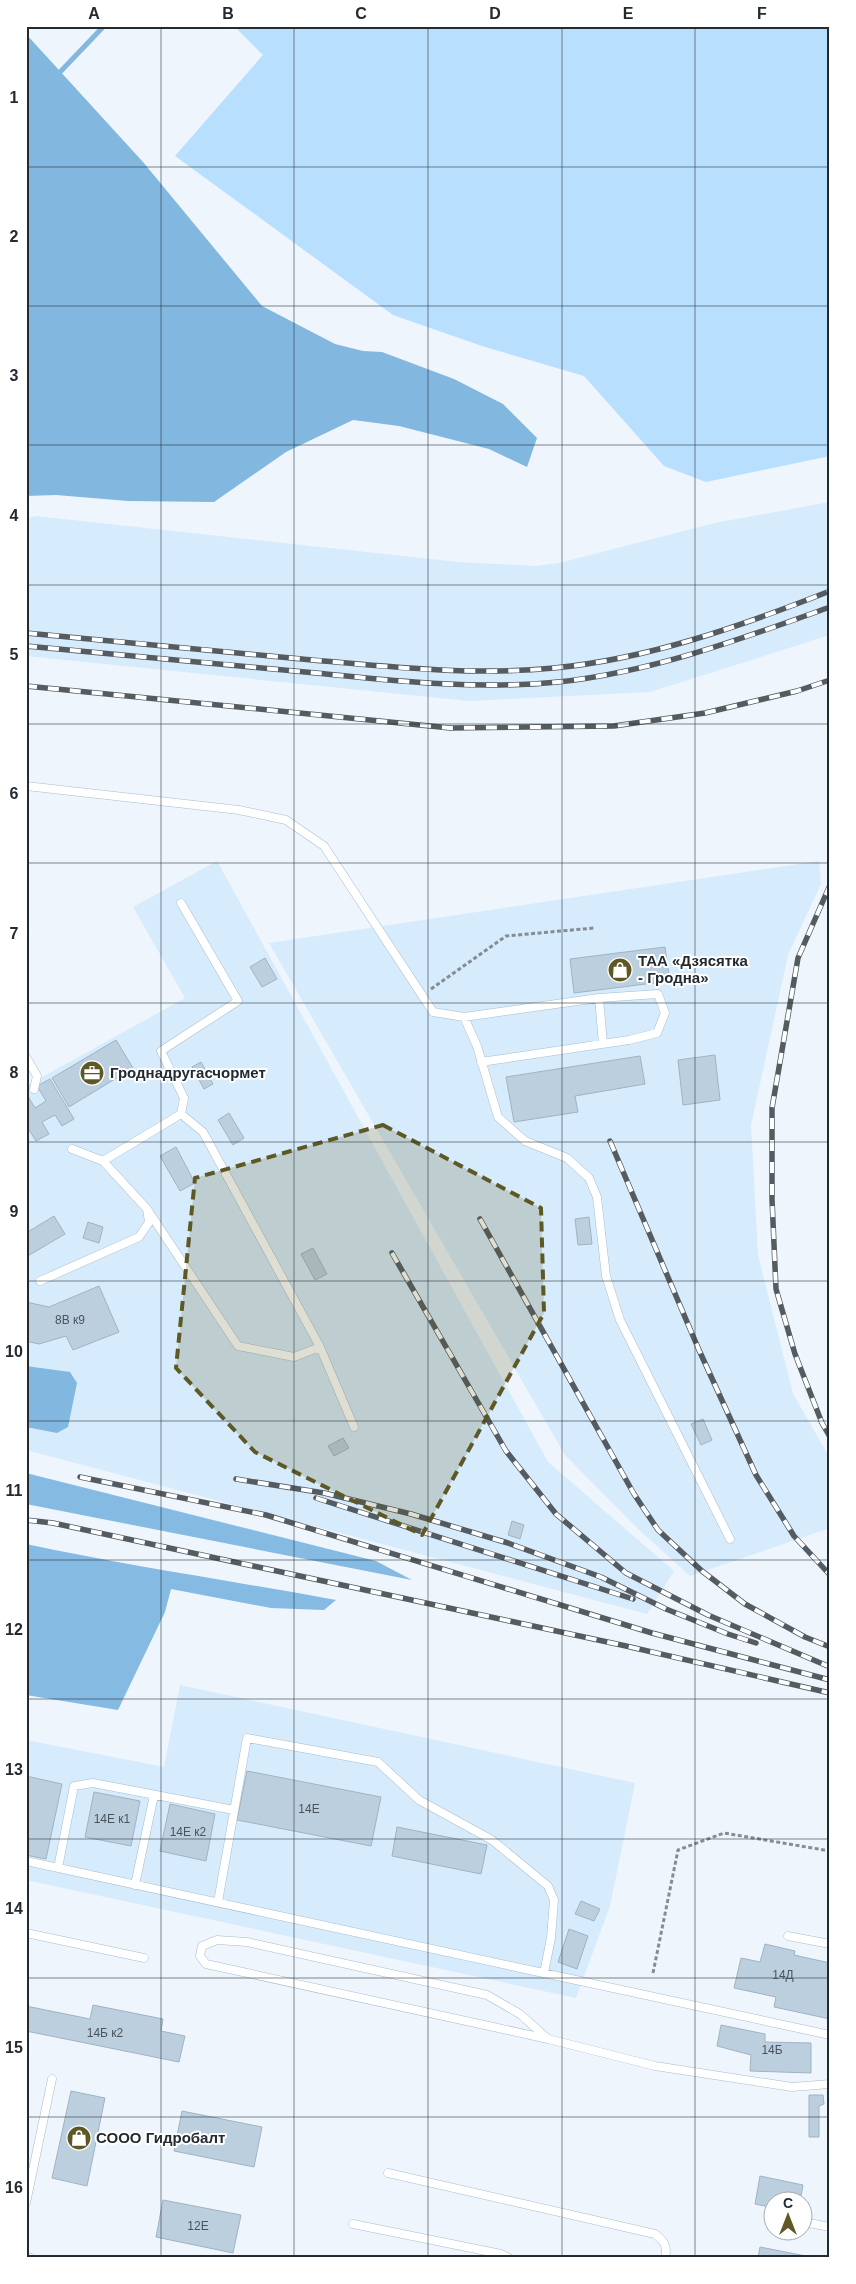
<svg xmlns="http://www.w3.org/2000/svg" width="856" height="2284" font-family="Helvetica,sans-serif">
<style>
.built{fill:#d6ebfc}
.green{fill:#b9dffe}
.forest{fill:#85bae3}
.water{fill:#82b7e0}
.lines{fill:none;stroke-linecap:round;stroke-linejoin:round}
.stream{stroke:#82b7e0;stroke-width:5}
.building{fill:#bccfdf;stroke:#a0b3c2}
.lane-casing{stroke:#a9bccc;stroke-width:9}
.path{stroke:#858c92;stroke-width:3;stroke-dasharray:4 2.5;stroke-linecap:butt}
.lane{stroke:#fff;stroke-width:8}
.rail-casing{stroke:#545b61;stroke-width:5.5}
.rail{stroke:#fff;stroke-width:4;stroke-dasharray:11;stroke-linecap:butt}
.marked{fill:#5d5824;fill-opacity:0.2;stroke:#5d5824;stroke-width:4;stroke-dasharray:10 6;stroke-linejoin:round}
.grid{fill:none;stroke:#232a30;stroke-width:1;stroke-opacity:0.55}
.labels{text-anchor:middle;stroke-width:4;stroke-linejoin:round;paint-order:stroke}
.number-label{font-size:12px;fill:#49535c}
.poi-label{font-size:15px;font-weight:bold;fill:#232a30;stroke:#fff;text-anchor:start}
.neatline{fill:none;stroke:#232a30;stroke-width:2}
.grid-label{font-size:16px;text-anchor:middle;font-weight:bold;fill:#232a30}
</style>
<rect width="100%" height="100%" fill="#eef5fc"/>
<!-- built -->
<path class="built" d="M830 502V635L650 692 469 701 26 656V519L36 516 458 562 536 566 559 563 715 523Z
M217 861 548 1462 674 1571 647 1614 26 1450V1086L185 998 133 907Z
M819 861 821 884 788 955 751 1125 758 1255 793 1394 830 1458V1528L690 1576 637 1528 565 1455 269 943Z
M180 1685 635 1783 610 1906 576 1998 26 1880V1740L164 1767Z"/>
<!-- green -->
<path class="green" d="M234 26H830V456L706 482 664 466 584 376 482 346 393 315 175 156 263 55Z"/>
<!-- forest -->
<path class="forest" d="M26 1473 376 1561 412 1580 26 1504Z
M26 1544C129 1566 233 1581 336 1600L324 1610 271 1608 171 1589 165 1612 118 1710 26 1695Z"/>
<!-- water -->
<path class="water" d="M26 34 143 162 262 306 335 344 363 351 382 352 454 379 503 404 537 438 527 467 489 449 399 426 353 420 286 452 214 502 128 501 56 495 26 496Z
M26 1366 70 1372 77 1383 68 1427 57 1433 26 1427Z"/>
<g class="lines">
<!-- stream -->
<path class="stream" d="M61 71 104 26"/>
</g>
<!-- building -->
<path class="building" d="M665 947 670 981 574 993 570 959Z
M265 958 277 979 262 987 250 967Z
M116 1040 133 1068 69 1107 52 1078Z
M715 1055 720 1100 683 1105 678 1060Z
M640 1056 645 1084 575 1096 578 1112 514 1122 506 1077Z
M201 1062 213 1084 204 1089 192 1067Z
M50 1079 74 1119 62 1126 55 1115 42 1122 49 1134 36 1141 26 1125V1093L35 1108 46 1101 37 1086Z
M229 1113 244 1138 233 1145 218 1120Z
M176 1147 195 1183 180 1191 160 1156Z
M54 1216 65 1234 26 1257V1233Z
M589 1217 592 1244 578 1245 575 1219Z
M88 1222 103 1227 99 1243 83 1238Z
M313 1248 327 1274 315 1280 301 1254Z
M99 1286 119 1332 73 1350 66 1336 39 1344 26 1341V1302L49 1307Z
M703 1419 712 1440 701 1445 691 1424Z
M343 1438 349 1448 334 1456 328 1446Z
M512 1521 524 1525 520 1539 508 1535Z
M247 1771 381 1797 371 1846 237 1820Z
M26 1776 62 1784 46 1859 26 1855Z
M94 1792 140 1801 131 1846 85 1837Z
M170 1804 215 1814 206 1861 160 1851Z
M397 1827 487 1845 481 1874 392 1856Z
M581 1901 600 1909 594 1921 575 1914Z
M569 1929 588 1936 577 1969 558 1962Z
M765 1944 795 1951 794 1955 830 1963V2019L774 2007 776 1997 734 1988 741 1958 760 1962Z
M93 2005 163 2019 161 2031 185 2036 179 2062 26 2031V2006L90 2019Z
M721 2025 765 2034V2042L811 2043V2073L750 2071 751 2055 717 2046Z
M71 2091 105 2098 87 2186 52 2178Z
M809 2095H823L824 2104 819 2106V2137H809Z
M182 2111 262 2127 254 2167 174 2151Z
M760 2176 803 2185 800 2202H774V2208L755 2204Z
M163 2200 241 2215 233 2253 156 2237Z
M760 2247 816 2258H758Z"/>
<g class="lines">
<defs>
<path id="lane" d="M26 786 239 810 286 820 324 846 433 1012 464 1017 599 998 658 994 665 1013 657 1033 629 1040 481 1062
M599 998 603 1044
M464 1017 477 1046 498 1117 525 1141 567 1158 589 1178 597 1197 606 1276 620 1320 730 1539
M26 1057 37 1076 34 1089
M103 1161 181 1114 184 1098 161 1051 238 1001 181 903
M147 1209 238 1346 294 1357 320 1347 203 1132 181 1114
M40 1281 139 1237 149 1222 147 1209 103 1161 72 1149
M320 1347 354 1427
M26 1861 830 2035
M58 1868 74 1786 93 1783 234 1810
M135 1885 154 1795
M218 1902 247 1738 378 1762 419 1800 492 1840 548 1886 554 1900 551 1938 544 1973
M26 1933 144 1958
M788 1936 830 1944
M548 2039 520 2014 487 1995 247 1942 217 1940 202 1946 200 1956 206 1964 548 2039 655 2066 792 2087 830 2084
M388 2173 655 2234C664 2241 668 2246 665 2258
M26 2203 52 2079
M804 2222 830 2227
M353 2224 501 2254 509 2258
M26 2257 31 2258"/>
</defs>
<!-- lane casing -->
<use href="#lane" class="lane-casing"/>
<!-- path -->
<path class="path" d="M431 989 506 936 594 928
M653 1973 678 1850 724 1833 830 1851"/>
<!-- lane -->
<use href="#lane" class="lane"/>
<defs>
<path id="rail" d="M26 633C122 642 217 651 312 660 393 667 473 676 554 668 649 659 741 626 830 591
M26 646C123 655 220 664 316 673 396 681 477 690 558 682 652 672 741 639 830 607
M26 686 450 728 614 726 705 713 797 691 830 680
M830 885 798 958 772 1108V1199L776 1289 795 1354 822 1423 830 1437
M610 1141 699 1350 756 1475 794 1536 830 1575
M480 1219 634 1494 658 1530 702 1571 745 1604 805 1637 830 1647
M392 1253 506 1451 556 1514 626 1573 708 1615 830 1667
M80 1477 266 1515 652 1633 830 1680
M236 1479 324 1493 411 1514 508 1543 601 1577 666 1609 728 1634 756 1643
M316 1498 633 1599
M26 1520 53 1523 626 1646 830 1693"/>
</defs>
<!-- rail casing -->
<use href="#rail" class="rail-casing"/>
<!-- rail -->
<use href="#rail" class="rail"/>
</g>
<!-- marked area -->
<path class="marked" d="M383 1125 541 1208 544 1313 422 1535 255 1452 176 1368 195 1178Z"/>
<!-- grid -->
<path class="grid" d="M161 26V2258M294 26V2258M428 26V2258M562 26V2258M695 26V2258M26 167H830M26 306H830M26 445H830M26 585H830M26 724H830M26 863H830M26 1003H830M26 1142H830M26 1281H830M26 1421H830M26 1560H830M26 1699H830M26 1839H830M26 1978H830M26 2117H830"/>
<!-- icons -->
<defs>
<symbol id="shop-disc" viewBox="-11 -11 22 22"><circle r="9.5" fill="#5d5824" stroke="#fff"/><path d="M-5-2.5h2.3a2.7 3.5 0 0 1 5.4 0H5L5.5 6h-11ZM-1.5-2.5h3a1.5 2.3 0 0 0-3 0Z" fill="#fff"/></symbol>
<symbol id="office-disc" viewBox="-11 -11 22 22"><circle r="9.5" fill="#5d5824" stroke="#fff"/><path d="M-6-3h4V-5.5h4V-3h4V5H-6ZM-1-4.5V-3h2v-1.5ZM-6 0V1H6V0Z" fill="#fff"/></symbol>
</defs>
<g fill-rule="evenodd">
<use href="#shop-disc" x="606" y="956" width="28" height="28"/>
<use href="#office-disc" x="78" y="1059" width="28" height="28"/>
<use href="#shop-disc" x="65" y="2124" width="28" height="28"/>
</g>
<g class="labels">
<!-- number labels -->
<g class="number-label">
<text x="70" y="1324">8В к9</text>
<text x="309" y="1813">14Е</text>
<text x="112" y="1823">14Е к1</text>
<text x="188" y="1836">14Е к2</text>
<text x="783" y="1979">14Д</text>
<text x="105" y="2037">14Б к2</text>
<text x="772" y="2054">14Б</text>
<text x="198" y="2230">12Е</text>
</g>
<!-- poi labels -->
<g class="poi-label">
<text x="638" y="966">ТАА «Дзясятка<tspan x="638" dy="17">- Гродна»</tspan></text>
<text x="110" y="1078">Гроднадругасчормет</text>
<text x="96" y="2143">СООО Гидробалт</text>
</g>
</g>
<!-- border -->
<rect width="856" height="2284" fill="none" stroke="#ffffff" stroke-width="55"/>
<!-- north arrow -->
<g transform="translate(788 2216)"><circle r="24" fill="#ffffff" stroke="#a7aaac"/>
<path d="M0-4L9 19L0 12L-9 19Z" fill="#5d5824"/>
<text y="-8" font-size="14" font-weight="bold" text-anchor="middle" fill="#232a30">С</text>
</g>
<rect x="28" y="28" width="800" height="2228" class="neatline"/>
<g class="grid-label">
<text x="94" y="19">A</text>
<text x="228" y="19">B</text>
<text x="361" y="19">C</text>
<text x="495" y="19">D</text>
<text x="628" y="19">E</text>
<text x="762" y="19">F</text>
<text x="14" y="103">1</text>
<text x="14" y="242">2</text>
<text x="14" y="381">3</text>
<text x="14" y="521">4</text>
<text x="14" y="660">5</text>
<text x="14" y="799">6</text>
<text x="14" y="939">7</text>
<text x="14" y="1078">8</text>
<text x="14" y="1217">9</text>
<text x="14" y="1357">10</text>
<text x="14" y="1496">11</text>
<text x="14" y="1635">12</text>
<text x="14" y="1775">13</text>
<text x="14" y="1914">14</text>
<text x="14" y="2053">15</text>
<text x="14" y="2193">16</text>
</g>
</svg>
